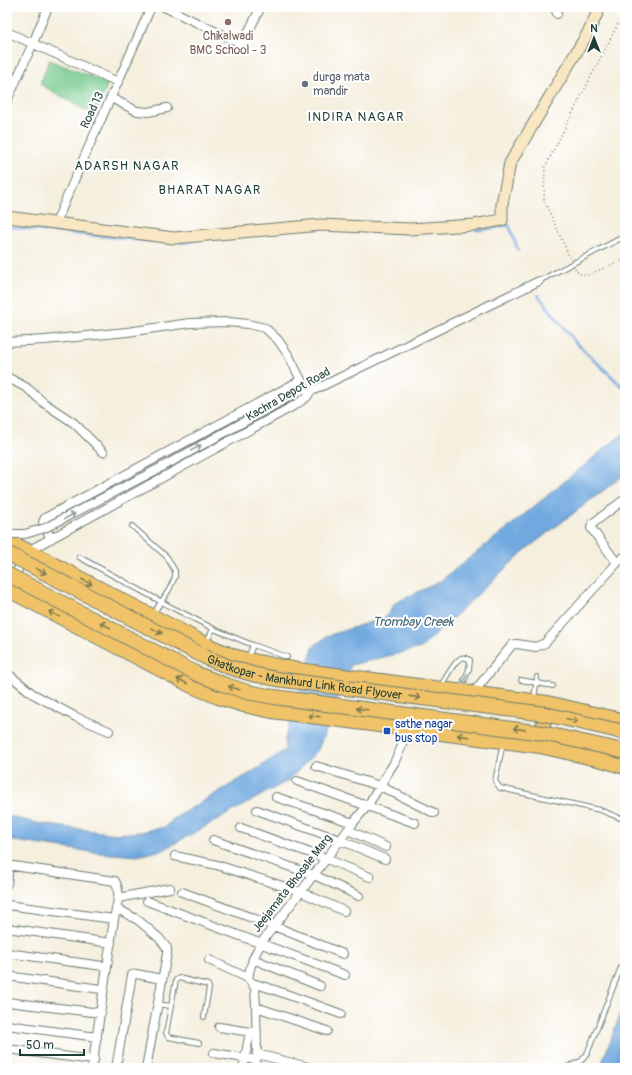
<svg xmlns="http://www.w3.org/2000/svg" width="632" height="1075" font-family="Pangolin,sans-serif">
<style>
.green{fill:#76ca8d;stroke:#4a8460}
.water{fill:#70a8df;stroke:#48728a}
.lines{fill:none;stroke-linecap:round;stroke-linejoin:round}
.stream{stroke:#70a8df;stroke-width:2.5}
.lane-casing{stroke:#6a7b70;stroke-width:6}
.street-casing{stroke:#6a7b70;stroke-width:10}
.secondary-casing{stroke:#6a7b70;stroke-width:13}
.highway-casing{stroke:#6a7b70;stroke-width:16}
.path{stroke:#6a7b70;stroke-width:1.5;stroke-dasharray:1 3;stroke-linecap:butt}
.lane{stroke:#fff;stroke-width:4}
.street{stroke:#fff;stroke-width:8}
.secondary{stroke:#f9e7c3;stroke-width:11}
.highway{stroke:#f0c369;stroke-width:14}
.street-bridge-casing{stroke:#6a7b70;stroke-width:10;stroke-linecap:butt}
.highway-bridge-casing{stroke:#6a7b70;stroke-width:16;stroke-linecap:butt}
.street-bridge{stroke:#fff;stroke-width:8}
.highway-bridge{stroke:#f0c369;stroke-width:14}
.oneway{stroke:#8f9e9a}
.oneway2{stroke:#7d794c}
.education-dot{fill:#8d6e63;stroke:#fff;stroke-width:1.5}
.worship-dot{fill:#6b7280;stroke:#fff;stroke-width:1.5}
.transit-dot{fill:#1a4fb4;stroke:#fff;stroke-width:1.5}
.labels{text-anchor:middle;stroke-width:4;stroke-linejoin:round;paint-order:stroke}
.education-label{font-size:12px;fill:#785e54;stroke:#fff}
.worship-label{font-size:12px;fill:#5b616d;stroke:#fff;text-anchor:start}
.street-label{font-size:12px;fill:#1f3d34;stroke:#fff}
.transit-label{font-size:12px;fill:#164399;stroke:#fff;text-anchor:start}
.neighbourhood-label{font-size:13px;letter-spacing:1px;fill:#1f3d34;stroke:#fff}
.water-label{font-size:13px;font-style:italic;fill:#3b6270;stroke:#fff}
</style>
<rect width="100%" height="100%" fill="#fff"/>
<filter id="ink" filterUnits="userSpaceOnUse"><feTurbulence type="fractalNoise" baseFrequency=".025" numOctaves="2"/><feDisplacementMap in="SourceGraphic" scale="8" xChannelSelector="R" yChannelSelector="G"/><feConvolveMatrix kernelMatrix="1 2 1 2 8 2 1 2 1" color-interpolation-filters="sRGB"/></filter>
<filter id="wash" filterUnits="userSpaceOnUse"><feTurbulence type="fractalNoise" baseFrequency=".012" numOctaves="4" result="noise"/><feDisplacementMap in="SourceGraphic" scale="16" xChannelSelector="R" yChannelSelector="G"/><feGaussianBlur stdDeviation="0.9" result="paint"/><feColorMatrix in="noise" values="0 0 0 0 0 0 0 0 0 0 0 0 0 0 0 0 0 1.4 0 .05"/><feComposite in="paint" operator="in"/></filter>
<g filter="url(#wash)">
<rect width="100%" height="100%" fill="#f5efde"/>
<!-- green -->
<path class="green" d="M49 60 108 83 95 116 40 84Z"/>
<!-- water -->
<path class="water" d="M625 432V474L524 551 421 648 351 665 318 750 289 780 163 850 137 856 99 853 7 840V816L41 824 116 834 140 832 165 827 173 819 252 772 285 750V738L313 647 327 636 386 617 395 603 439 582 515 522Z
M625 1002V1068H600Z"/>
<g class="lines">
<!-- stream -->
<path class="stream" d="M7 227 160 242
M476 230H483L509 225 518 250
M181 243 192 242
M538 295 576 343 625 389"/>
</g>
</g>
<g filter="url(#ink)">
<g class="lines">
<defs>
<path id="lane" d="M539 281 625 236
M132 526 167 557 175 571V577L169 590 153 614
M79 557 171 607 216 630 253 645 248 658
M206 643 213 629
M253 645 287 657
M521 680 553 686
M440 687C445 680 454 661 461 658 464 657 467 658 470 660L469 669 461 689
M534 699 537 677
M503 743 495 781 500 788 600 810 625 820
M158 1004 170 1006
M199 1043 168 1037 166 1033 176 980 179 978 208 985 209 988 204 1017
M565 1068 581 1061 587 1054 625 957"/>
<path id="street" d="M164 7 242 44 261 7
M555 7 557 14
M7 32 118 82
M111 98 137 111 148 112 167 108
M7 101 33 43 48 7
M56 223C86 150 120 79 151 7
M7 342 45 340 127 332 190 323 229 322 248 324 265 328 278 340 289 356 305 388 310 392
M7 377 27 388 44 403 74 423 103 452
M162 467 305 388
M51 539 43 522 45 518 301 380
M617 563 591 528 592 524 625 499
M12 580 28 551 297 404 307 397 310 392 539 281
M7 673 33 694 76 717 109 731
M473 693 512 645 517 644 536 647 545 643 617 563 625 556
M316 766 380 786 434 813
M297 781 415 823
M276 797 353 823
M257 810 340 840 385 859
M241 828 327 859 370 877
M348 830 386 847
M213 840 314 875 359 896
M175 856 217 865 301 892 344 911
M7 865 115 881C122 893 116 907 114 919L92 1068
M7 884 9 865
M182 892 274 926 343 954
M118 898 170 888
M147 901 345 975
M7 905 114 919
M116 908 138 920 159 938 167 948V954L146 1068
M7 928 111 943
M7 953 103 966
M253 959 320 986
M209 960 248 978
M7 976 101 989
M252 983 272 989 341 1014
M7 1002 101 1013
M256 1007 327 1031
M7 1025 97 1037
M219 1027 257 1033
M7 1049 94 1060
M214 1053 256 1060
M257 1054 312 1068
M116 1068 132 975 136 974 162 979
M243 1068 250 1032
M255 1068 257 1054 256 1007 255 988 248 978 250 969 253 959 261 943 323 863 353 823 368 805 394 763 401 748 406 728"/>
<path id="secondary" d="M7 217 174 238 321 225 409 229 474 225 502 220V204L510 163 589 31 600 7"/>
<path id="highway" d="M7 541 28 551 209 646 233 656 248 660 298 670 547 703 625 721
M7 589 192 686 218 697 244 705 272 711 540 746 606 761 625 767
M540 745 547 703"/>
</defs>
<!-- lane casing -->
<use href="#lane" class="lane-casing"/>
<!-- street casing -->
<use href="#street" class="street-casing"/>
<!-- secondary casing -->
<use href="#secondary" class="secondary-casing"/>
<!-- highway casing -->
<use href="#highway" class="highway-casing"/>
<!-- path -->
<path class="path" d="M570 258 544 200 545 167 621 18 623 7
M575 268 579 274 588 275 625 259"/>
<!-- lane -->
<use href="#lane" class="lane"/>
<!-- street -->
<use href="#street" class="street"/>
<!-- secondary -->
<use href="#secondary" class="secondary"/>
<!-- highway -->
<use href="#highway" class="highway"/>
<defs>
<path id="street-bridge" d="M7 534H25L45 528 162 467"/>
<g id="highway-bridge">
<path id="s1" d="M7 553 205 657 229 667 252 674 277 679 545 714 615 730 625 733"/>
<path d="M7 574 197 674 223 684 247 692 274 697 542 733 610 748 625 752"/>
</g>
</defs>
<!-- street-bridge casing -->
<use href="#street-bridge" class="street-bridge-casing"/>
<!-- highway-bridge casing -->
<use href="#highway-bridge" class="highway-bridge-casing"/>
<!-- street-bridge -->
<use href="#street-bridge" class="street-bridge"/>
<!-- highway-bridge -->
<use href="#highway-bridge" class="highway-bridge"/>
</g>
<!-- one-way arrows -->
<defs><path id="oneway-shaft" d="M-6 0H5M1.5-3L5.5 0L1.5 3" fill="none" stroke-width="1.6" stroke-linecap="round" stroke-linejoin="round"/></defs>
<g class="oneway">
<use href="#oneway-shaft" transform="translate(196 448) rotate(-29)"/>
<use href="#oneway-shaft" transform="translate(70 516) rotate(-28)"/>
<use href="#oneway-shaft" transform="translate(465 679) rotate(112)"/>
</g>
<g class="oneway2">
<use href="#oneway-shaft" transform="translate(41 571) rotate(28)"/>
<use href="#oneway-shaft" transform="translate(87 582) rotate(28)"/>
<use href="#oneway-shaft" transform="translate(54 614) rotate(-152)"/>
<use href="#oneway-shaft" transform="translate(105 625) rotate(-153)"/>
<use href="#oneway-shaft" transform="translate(157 631) rotate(28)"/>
<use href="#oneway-shaft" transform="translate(182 681) rotate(-152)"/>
<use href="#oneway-shaft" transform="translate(234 688) rotate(-162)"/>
<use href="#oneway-shaft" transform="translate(415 697) rotate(8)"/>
<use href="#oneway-shaft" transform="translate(362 709) rotate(-173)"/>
<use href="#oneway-shaft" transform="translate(314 716) rotate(-173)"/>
<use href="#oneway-shaft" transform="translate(572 720) rotate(12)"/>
<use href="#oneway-shaft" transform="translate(519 729) rotate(-172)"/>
<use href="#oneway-shaft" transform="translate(463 736) rotate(-172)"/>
</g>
</g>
<!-- markers -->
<circle class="education-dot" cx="228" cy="22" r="4"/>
<circle class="worship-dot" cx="305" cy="84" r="4"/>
<rect class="transit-dot" x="383" y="727" width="8" height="8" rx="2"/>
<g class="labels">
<!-- education labels -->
<g class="education-label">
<text x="228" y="40">Chikalwadi<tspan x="228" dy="14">BMC School - 3</tspan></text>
</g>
<!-- worship labels -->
<g class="worship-label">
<text x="313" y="81">durga mata<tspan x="313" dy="14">mandir</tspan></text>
</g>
<!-- street labels -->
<g class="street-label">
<text transform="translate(92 110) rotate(-65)" y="4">Road 13</text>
<text transform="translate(288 394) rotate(-30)" y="4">Kachra Depot Road</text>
<text dy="4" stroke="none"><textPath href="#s1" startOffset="326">Ghatkopar - Mankhurd Link Road Flyover</textPath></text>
<text transform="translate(292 883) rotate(-52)" y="4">Jeejamata Bhosale Marg</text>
</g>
<!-- transit labels -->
<g class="transit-label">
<text x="395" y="728">sathe nagar<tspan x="395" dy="14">bus stop</tspan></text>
</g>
<!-- neighbourhood labels -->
<g class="neighbourhood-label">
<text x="356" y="121">INDIRA NAGAR</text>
<text x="127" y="170">ADARSH NAGAR</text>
<text x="210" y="194">BHARAT NAGAR</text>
</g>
<!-- water labels -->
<g class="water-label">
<text x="413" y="626">Trombay Creek</text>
</g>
</g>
<!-- margin -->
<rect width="632" height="1075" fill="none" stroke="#fff" stroke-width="24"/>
<!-- north arrow -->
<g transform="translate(594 38)" stroke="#ffffff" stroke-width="3" paint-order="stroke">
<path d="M0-3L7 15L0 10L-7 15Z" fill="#1f3d34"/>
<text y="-6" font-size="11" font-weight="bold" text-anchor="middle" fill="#1f3d34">N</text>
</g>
<!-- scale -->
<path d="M20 1049v6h64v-6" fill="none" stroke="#1f3d34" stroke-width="2"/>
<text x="26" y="1049" font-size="12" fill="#1f3d34" stroke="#ffffff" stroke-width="3" paint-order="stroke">50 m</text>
</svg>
